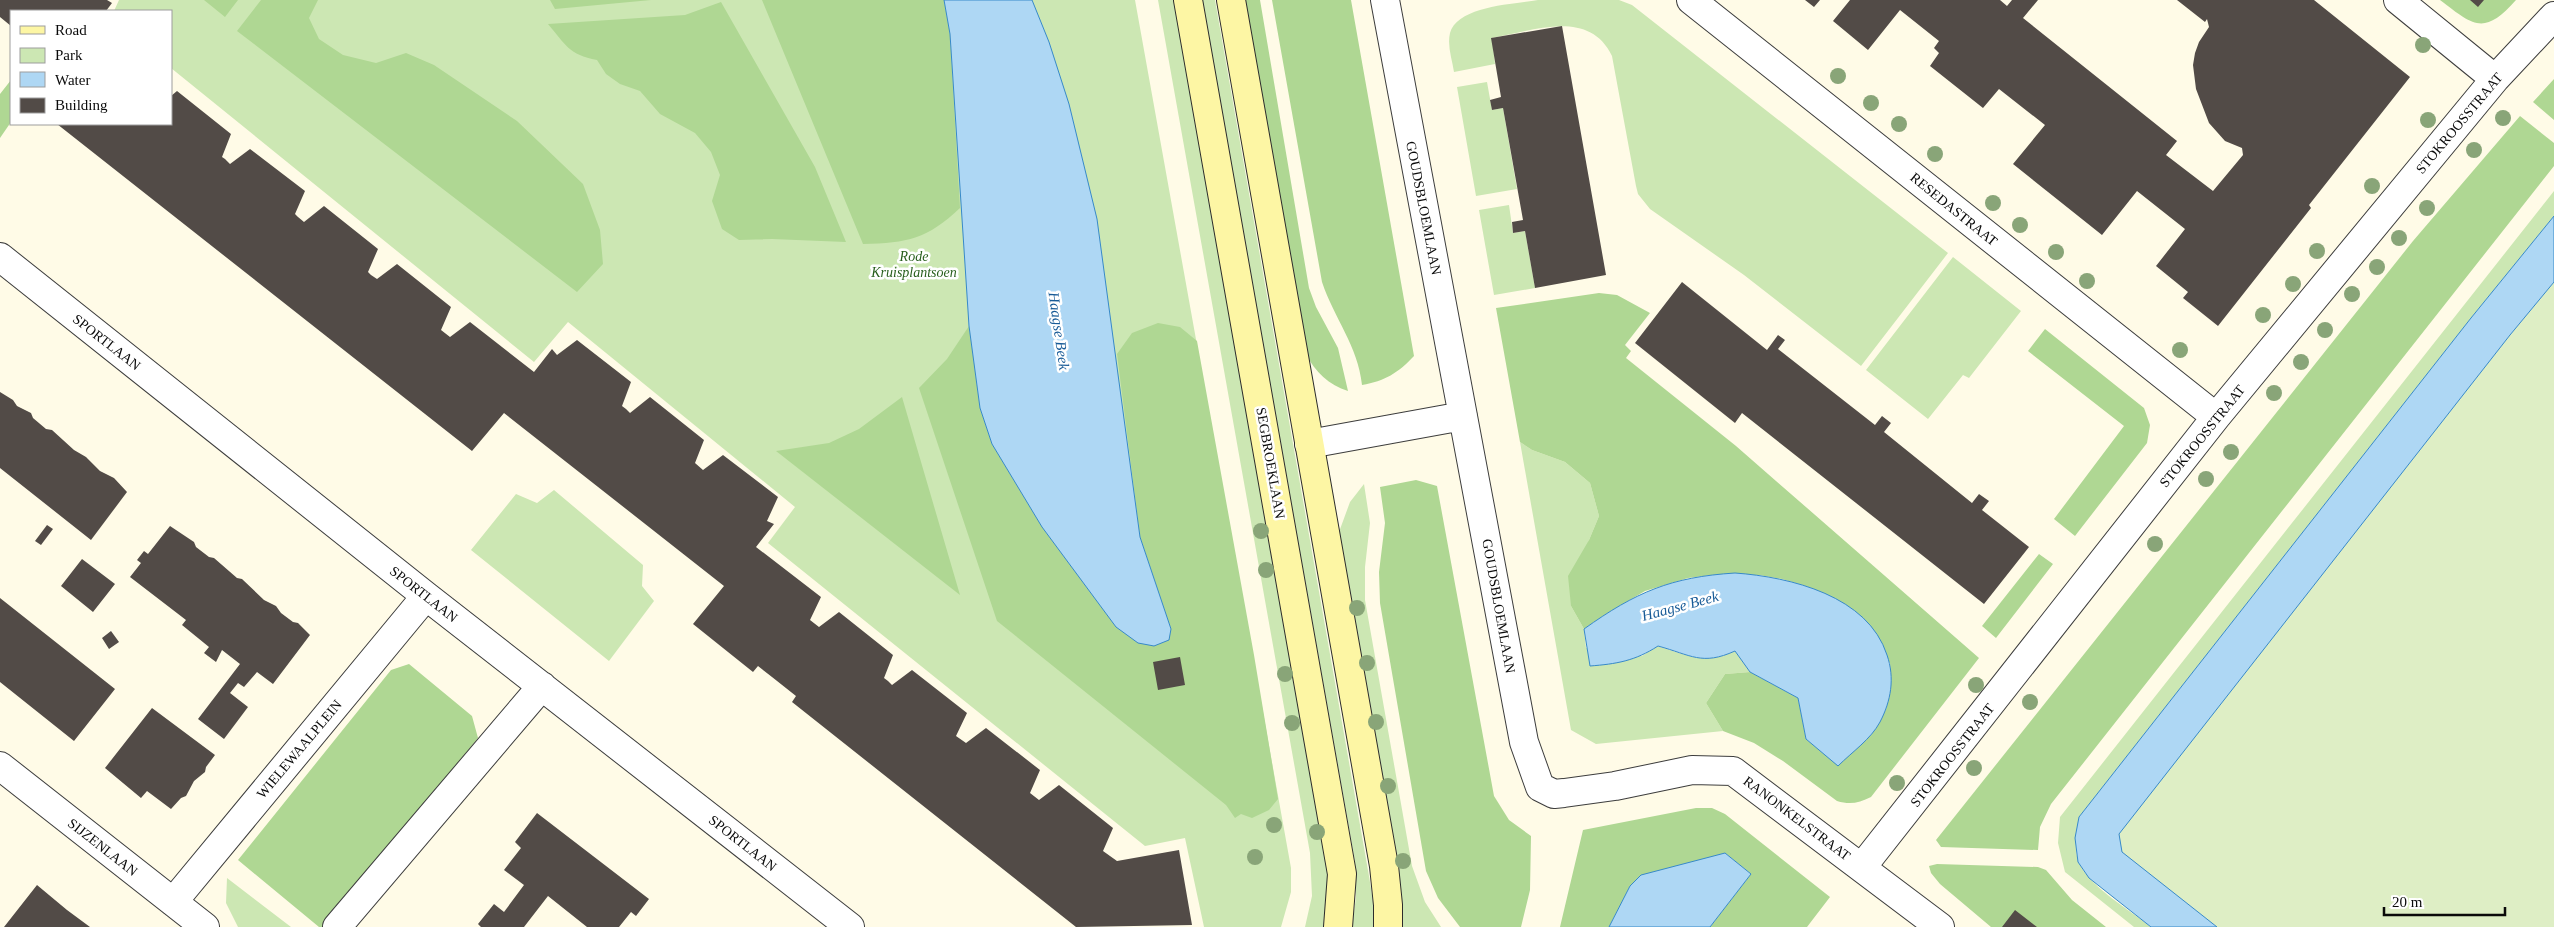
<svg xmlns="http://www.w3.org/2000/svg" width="2554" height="927" font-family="'Times New Roman',serif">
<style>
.green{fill:#cce7b3}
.forest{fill:#afd793}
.pitch{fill:#deeec5}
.water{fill:#aed7f4;stroke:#3789c9}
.building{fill:#524b47}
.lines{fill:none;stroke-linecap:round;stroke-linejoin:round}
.street-casing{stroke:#3d3d3d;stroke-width:30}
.secondary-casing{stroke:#2c2c2c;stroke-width:30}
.street{stroke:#fff;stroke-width:28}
.secondary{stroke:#fdf6a4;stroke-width:28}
.tree{fill:#89a578}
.labels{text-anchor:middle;stroke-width:5;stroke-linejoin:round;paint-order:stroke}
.street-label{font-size:14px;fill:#0a0a0a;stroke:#fff}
.park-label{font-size:14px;font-style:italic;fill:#285f1d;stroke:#fff}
.water-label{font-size:15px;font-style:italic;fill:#185b97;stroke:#fff}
</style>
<rect width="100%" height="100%" fill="#fffbe7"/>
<!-- green -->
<path class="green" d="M119 0H1135L1291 868V892L1281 927H1204L1185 838 1145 846 768 543 795 507 568 322 534 362 171 68V11H114Z
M1158 0H1174L1327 862 1328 879 1324 927H1305L1312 896 1310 853Z
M1202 0H1215L1369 876 1374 908V927H1352L1356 897 1355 862Z
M1538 0H1619L1632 5 1948 253 1861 366 1744 275 1650 209 1638 194 1636 186 1612 56C1589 8 1533 31 1492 38L1495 64 1454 72C1452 59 1447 46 1450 33 1457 6 1514 4 1538 0Z
M1487 82 1492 110 1503 108 1517 189 1476 196 1457 87Z
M2554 191V216L2471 318 2079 817C2077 831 2073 848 2079 863 2089 886 2131 911 2151 927H2134L2065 872 2058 843 2060 817Z
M1509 205 1513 233 1525 231 1535 288 1494 295 1479 210Z
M1953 257 2021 311 1969 378 1963 375 1928 419 1866 370Z
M1520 442 1532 450 1565 462 1590 483 1599 516 1589 540 1571 606 1584 629 1586 648 1642 656 1657 646C1689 655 1703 666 1735 651L1750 672 1725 674 1706 703 1723 731 1596 744 1571 730Z
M1364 484 1370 523 1365 567V600L1412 866 1425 902 1441 927H1401L1339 532 1350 502Z
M554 490 643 565 642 586 654 601 609 661 471 550 516 494 537 503Z
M227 878 291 927H238L226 903Z"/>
<!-- forest -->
<path class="forest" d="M204 0H238L225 17Z
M261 0H318L309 18 319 39 343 55 376 63 406 53 434 65 517 121 583 184 600 230 603 264 577 292 237 31Z
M550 0H651L555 9Z
M762 0H944L950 34 960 208C927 239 908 243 863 244Z
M1243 0H1260L1309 288 1316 307 1338 348 1348 391C1329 385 1315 372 1306 354Z
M1272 0H1351L1414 356C1398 373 1385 381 1362 385 1358 346 1334 318 1322 282Z
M2440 0H2516C2484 36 2474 26 2440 0Z
M721 2 815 167 846 242 772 239 739 240 722 229 712 201 720 175 711 152 695 133 660 114 640 91 620 84 606 74 597 60C569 55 565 44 548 24L685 15Z
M2554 79V120L2533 102Z
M11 80V122L0 138V94Z
M2520 116 2554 143V166L2051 804 2040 827 2038 850 1941 847 1936 840 2413 241Z
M1599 293 1617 295 1650 313 1625 345 1631 351 1626 358 1736 446 1979 658 1871 797C1859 803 1850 805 1837 801L1783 761 1754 743 1723 731 1706 703 1725 674 1750 672 1798 698 1806 739 1838 765 1871 735 1879 723 1886 709 1891 687 1890 663 1842 603 1808 587 1782 579 1759 575H1712L1688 578 1645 591 1606 614 1584 629 1571 606 1568 576 1589 540 1599 516 1590 483 1565 462 1532 450 1520 442 1496 308Z
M1158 323 1180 327 1197 341 1254 655 1278 799 1269 810 1252 818 1241 814 1235 818 1226 805 997 621 919 388 947 359 969 326 980 408 992 444 1042 527 1116 627 1171 629 1140 537 1117 354 1132 333Z
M2045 329 2144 408 2150 425 2147 443 2075 536 2054 519 2124 426 2028 351Z
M902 397 960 595 776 451 829 443 859 429Z
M1416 480 1437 486 1494 796 1509 820 1531 836 1530 890 1521 927H1460L1438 898 1426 871 1380 603 1379 572 1385 523 1380 487Z
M2039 554 2053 564 1996 638 1982 626Z
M409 664 472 716 478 738 326 927H319L238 860 391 670Z
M1696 808H1712L1725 814 1830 897 1807 927H1710L1751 874 1725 853 1630 886 1609 927H1560L1583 830Z
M1937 864 2038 867 2046 870 2072 900 2106 927H1991L1940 884 1931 873 1929 866Z"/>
<!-- pitch -->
<path class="pitch" d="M2554 282V927H2217L2121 852 2118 834 2510 335Z"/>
<!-- water -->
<path class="water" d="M944 0H1032L1049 42 1069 104 1097 219 1140 537 1171 629 1169 640 1154 646 1138 643 1116 627 1042 527 992 444 980 408 969 326 950 34Z
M2554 216V282L2510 335 2119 834 2122 852 2217 927H2151L2089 878 2078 862 2075 838 2079 817 2471 318Z
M1735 573C1791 577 1868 596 1887 655 1895 678 1891 701 1880 722 1871 739 1852 752 1838 766L1806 739 1798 698 1750 672 1735 651C1702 666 1691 655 1658 646 1635 661 1616 664 1590 666L1584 629C1636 592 1671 577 1735 573Z
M1725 853 1751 874 1710 927H1609L1630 886 1641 875Z"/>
<!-- building -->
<path class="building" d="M0 0H107L112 3 106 11H11V26L0 17Z
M1805 0H1820L1814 7Z
M1850 0H2000L2007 6 2012 0H2038L2023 18 2177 141 2166 155 2213 191 2243 155 2242 148 2225 141 2209 123 2196 89 2193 65 2195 53 2199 42 2209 27 2207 19 2205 22 2177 0H2314L2410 77 2309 205 2311 208 2218 326 2183 298 2188 292 2156 266 2185 229 2137 191 2102 235 2013 164 2045 125 1999 89 1983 108 1930 66 1939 53 1934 48 1939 41 1900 10 1868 50 1833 21Z
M2470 0H2484L2478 7Z
M1562 26 1606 275 1535 288 1525 231 1513 233 1512 222 1523 220 1503 108 1492 110 1490 100 1501 97 1491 38Z
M177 91 231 134 222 157 225 159 230 164 250 149 305 191 295 214 298 217 304 222 324 206 378 249 368 272 371 275 377 279 397 264 451 307 441 330 450 337 470 322 534 372 552 349 557 355 577 340 631 382 622 406 626 409 630 413 650 397 704 440 695 463 703 470 723 455 778 497 767 521 774 524 756 547 821 597 810 620 819 627 839 612 893 655 884 678 888 681 892 685 912 670 967 713 956 736 966 743 986 728 1040 770 1030 793 1039 800 1059 785 1113 828 1103 851 1117 861 1179 850 1192 925 1076 927 792 702 796 696 772 677 758 666 753 672 693 624 724 586 504 413 472 451 57 124H171V96Z
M1682 282 1767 350 1778 335 1785 340 1778 349 1875 425 1882 416 1891 423 1884 432 1972 503 1979 494 1989 501 1982 510 2029 547 1984 604 1742 413 1735 423 1635 343Z
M0 392 13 400 17 406 31 413 33 418 46 429 52 430 74 450 86 457 100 471 114 478 127 492 91 540 0 468Z
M47 525 53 529 41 545 35 541Z
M170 526 194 542 196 547 209 557 214 558 237 578 242 579 264 600 276 606 281 613 293 622 298 623 310 635 273 684 257 672 244 687 238 683 230 693 248 707 224 739 198 719 240 664 222 650 216 662 204 653 209 647 182 625 186 620 130 577 141 563 137 560 144 551 148 554Z
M82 559 115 584 93 612 61 586Z
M0 598 115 689 74 741 0 682Z
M111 631 119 642 109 649 102 638Z
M1180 657 1185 685 1158 690 1153 662Z
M152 708 215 755 206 767 205 772 194 781 186 796 181 798 171 809 147 791 141 798 105 768Z
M537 813 649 899 636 916 631 912 619 927H587L548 896 524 927H481L478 924 494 904 504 912 524 885 504 870 521 848 515 842Z
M37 885 67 910 90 927H4Z
M2015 910 2037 927H2002Z"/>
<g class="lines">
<defs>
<path id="street" d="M1385 0 1524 742 1540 787 1554 794 1564 793 1615 786 1692 770 1733 771 1940 927
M1691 0 2216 417
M2398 0 2495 79
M0 257 426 596 850 927
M1309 444 1463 416
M0 766 205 927
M1862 867 2216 417 2495 79 2554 16
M173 902 426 596
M337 927 542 686"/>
<path id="secondary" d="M1188 0 1342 874 1338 927
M1231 0 1384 866 1388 905V927"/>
</defs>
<!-- street casing -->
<use href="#street" class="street-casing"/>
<!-- secondary casing -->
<use href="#secondary" class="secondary-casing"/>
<!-- street -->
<use href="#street" class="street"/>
<!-- secondary -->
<use href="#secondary" class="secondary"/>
</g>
<!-- trees -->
<g class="tree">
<circle cx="2423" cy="45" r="8"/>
<circle cx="1838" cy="76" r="8"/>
<circle cx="1871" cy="103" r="8"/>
<circle cx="2503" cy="118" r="8"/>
<circle cx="2428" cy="120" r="8"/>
<circle cx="1899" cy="124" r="8"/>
<circle cx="2474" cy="150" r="8"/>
<circle cx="1935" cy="154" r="8"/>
<circle cx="2372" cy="186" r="8"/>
<circle cx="1993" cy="203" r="8"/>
<circle cx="2427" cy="208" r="8"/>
<circle cx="2020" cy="225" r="8"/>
<circle cx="2399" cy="238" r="8"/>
<circle cx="2317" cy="251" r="8"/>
<circle cx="2056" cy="252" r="8"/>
<circle cx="2377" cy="267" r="8"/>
<circle cx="2087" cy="281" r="8"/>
<circle cx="2293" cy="284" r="8"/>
<circle cx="2352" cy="294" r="8"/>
<circle cx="2263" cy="315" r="8"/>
<circle cx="2325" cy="330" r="8"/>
<circle cx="2180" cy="350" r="8"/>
<circle cx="2301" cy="362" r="8"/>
<circle cx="2274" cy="393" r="8"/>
<circle cx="2231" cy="452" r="8"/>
<circle cx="2206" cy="479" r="8"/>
<circle cx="1261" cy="531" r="8"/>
<circle cx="2155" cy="544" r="8"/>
<circle cx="1266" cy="570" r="8"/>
<circle cx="1357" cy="608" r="8"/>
<circle cx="1367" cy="663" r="8"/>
<circle cx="1285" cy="674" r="8"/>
<circle cx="1976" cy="685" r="8"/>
<circle cx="2030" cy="702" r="8"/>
<circle cx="1376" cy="722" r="8"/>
<circle cx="1292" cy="723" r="8"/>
<circle cx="1974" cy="768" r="8"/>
<circle cx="1897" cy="783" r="8"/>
<circle cx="1388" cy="786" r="8"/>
<circle cx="1274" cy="825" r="8"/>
<circle cx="1317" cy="832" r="8"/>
<circle cx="1255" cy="857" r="8"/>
<circle cx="1403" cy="861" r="8"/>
</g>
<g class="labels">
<!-- street labels -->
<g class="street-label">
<text transform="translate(2459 123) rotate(-50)" y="5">STOKROOSSTRAAT</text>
<text transform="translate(1424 208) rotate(79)" y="5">GOUDSBLOEMLAAN</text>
<text transform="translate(1954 209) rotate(39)" y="5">RESEDASTRAAT</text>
<text transform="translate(107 342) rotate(38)" y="5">SPORTLAAN</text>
<text transform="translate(2202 436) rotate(-51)" y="5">STOKROOSSTRAAT</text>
<text transform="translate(1271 463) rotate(80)" y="5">SEGBROEKLAAN</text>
<text transform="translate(424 594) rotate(38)" y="5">SPORTLAAN</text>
<text transform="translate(1499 606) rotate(80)" y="5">GOUDSBLOEMLAAN</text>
<text transform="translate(299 749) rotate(-50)" y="5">WIELEWAALPLEIN</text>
<text transform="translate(1952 755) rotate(-52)" y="5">STOKROOSSTRAAT</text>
<text transform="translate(1797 818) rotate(37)" y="5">RANONKELSTRAAT</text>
<text transform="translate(743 843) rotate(38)" y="5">SPORTLAAN</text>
<text transform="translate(103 847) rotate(38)" y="5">SIJZENLAAN</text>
</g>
<!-- park labels -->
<g class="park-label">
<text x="914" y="261">Rode<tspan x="914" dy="16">Kruisplantsoen</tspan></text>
</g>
<!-- water labels -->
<g class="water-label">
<text transform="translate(1059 331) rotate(82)" y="5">Haagse Beek</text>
<text transform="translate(1680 606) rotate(-15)" y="5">Haagse Beek</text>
</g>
</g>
<!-- legend -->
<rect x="10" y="10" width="162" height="115" fill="#ffffff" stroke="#9d9d9d"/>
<rect x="20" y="26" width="25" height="8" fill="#fdf6a4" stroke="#9d9d9d"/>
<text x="55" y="35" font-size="15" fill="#0a0a0a">Road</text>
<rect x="20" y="48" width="25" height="15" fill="#cce7b3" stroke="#9d9d9d"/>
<text x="55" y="60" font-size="15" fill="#0a0a0a">Park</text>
<rect x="20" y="72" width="25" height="15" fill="#aed7f4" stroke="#9d9d9d"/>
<text x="55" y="85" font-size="15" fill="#0a0a0a">Water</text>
<rect x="20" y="98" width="25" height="15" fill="#524b47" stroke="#9d9d9d"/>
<text x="55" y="110" font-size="15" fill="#0a0a0a">Building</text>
<!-- scale -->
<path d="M2384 907v8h121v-8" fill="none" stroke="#0a0a0a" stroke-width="2.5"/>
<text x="2392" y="907" font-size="15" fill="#0a0a0a" stroke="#ffffff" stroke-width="4" paint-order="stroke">20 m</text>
</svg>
